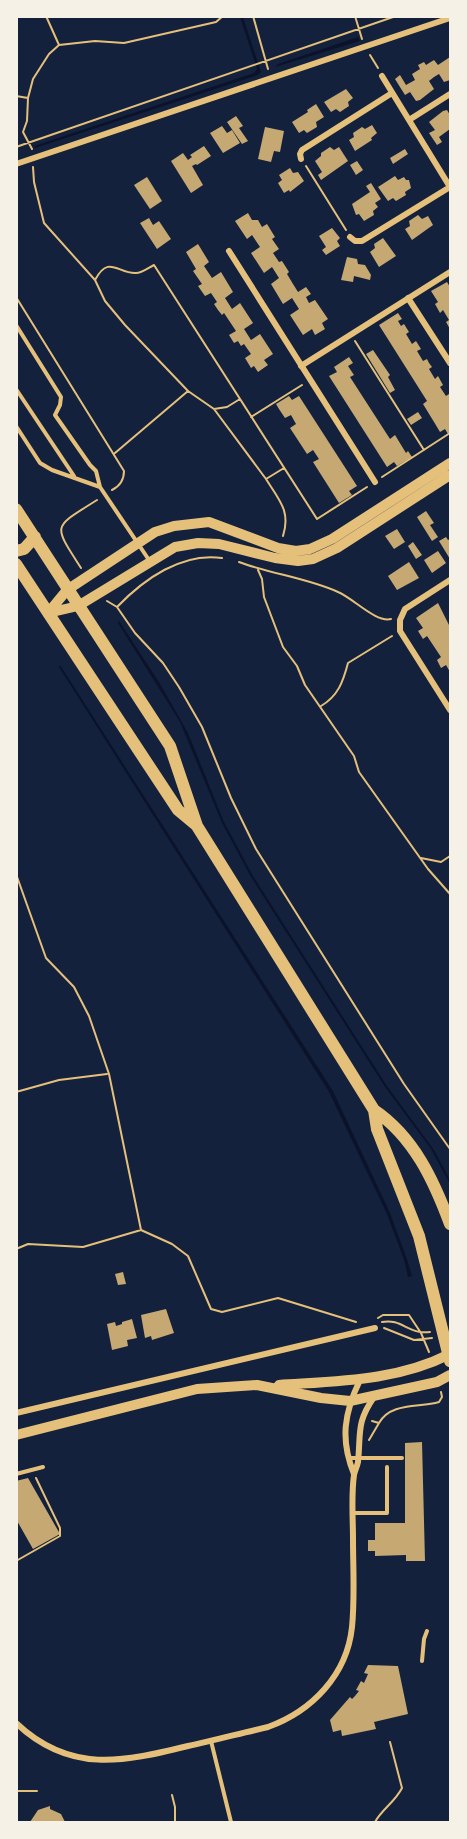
<svg xmlns="http://www.w3.org/2000/svg" width="467" height="1839" font-family="Helvetica,sans-serif">
<style>
.water{fill:#0b132b}
.building{fill:#c6a872}
.lines{fill:none;stroke-linecap:round;stroke-linejoin:round}
.path{stroke:#e5c07b;stroke-width:2}
.service{stroke:#e5c07b;stroke-width:4}
.minor{stroke:#e5c07b;stroke-width:6}
.tertiary{stroke:#e5c07b;stroke-width:10}
.secondary{stroke:#e5c07b;stroke-width:12}
</style>
<rect width="100%" height="100%" fill="#14213d"/>
<!-- water -->
<path class="water" d="M240 17H243L261 72 258 75 35 148 34 146 254 73 257 69Z
M358 37 360 41 275 67 278 64Z
M119 621 159 682 188 733 224 822 253 876 387 1086 434 1150 450 1180V1184L431 1149 385 1087 251 877 222 823 180 722 118 623Z
M60 665 333 1091 390 1213 407 1259 412 1276 408 1277 404 1260 387 1214 329 1092 59 667Z"/>
<!-- building -->
<path class="building" d="M450 57V80L444 82 439 74 434 77 429 81 434 89 420 100 416 101 410 92 405 95 395 79 400 75 406 85 415 80 412 74 420 69 418 65 424 62 426 65 434 60 438 65Z
M346 89 353 98 348 102 349 106 340 112 336 109 331 112 324 102Z
M316 104 324 117 316 122 317 127 307 133 304 130 299 133 292 122 308 112 307 110Z
M447 110 450 115V129L439 137 442 142 437 145 429 133 435 130 429 122 443 111Z
M236 116 243 126 239 128 248 141 242 144 227 122Z
M372 125 377 133 371 138 372 140 355 151 349 140 354 137 353 133 362 127 365 129Z
M222 126 227 133 232 130 240 143 223 153 210 133Z
M265 127 284 131 280 152 274 151 271 162 258 159Z
M204 146 211 156 197 165 196 164 192 166 203 185 191 193 171 161 183 153 188 160 192 157 190 155Z
M330 147 334 150 339 147 348 161 321 180 318 175 322 172 315 161 321 156V153Z
M405 149 408 154 393 164 390 158Z
M357 161 363 170 356 175 350 165Z
M290 168 293 173 298 172 304 181 290 192 289 190 284 193 278 183 282 180 279 175Z
M395 176 398 180 404 177 406 180H409L411 188 405 192 406 195 396 201 393 198 388 201 378 187Z
M147 177 162 201 150 209 134 185Z
M371 183 381 199 375 203 378 207 373 211 374 215 364 221 359 214 356 215 352 204 370 192 366 186Z
M248 213 252 220H258L262 227 267 224 275 237 272 239 279 249 273 253 279 262 282 261 289 272 287 274 293 284 298 292 306 287 311 294 306 297 309 303 315 300 328 319 322 323 325 329 315 335 312 329 303 335 290 315 299 309 292 298 283 304 271 284 279 278 272 267 264 273 251 253 260 247 252 235 247 239 235 221Z
M418 215 422 219 428 216 433 225 412 240 405 229 410 226 409 221Z
M149 218 153 225 159 221 171 239 157 249 140 223Z
M332 228 340 238 337 241 340 246 326 255 322 250 326 247 319 236Z
M383 238 396 256 379 267 370 252 375 248 374 244Z
M198 244 209 262 204 266 212 278 221 272 233 292 225 298 232 309 240 303 253 323 244 329 251 340 260 334 273 354 264 360 268 365 258 372 254 366 251 368 245 358 251 354 244 344 241 346 238 341 234 343 229 335 236 331 224 313 222 315 218 310 214 304 217 302 211 293 205 296 198 286 202 284 193 271 196 269 186 252Z
M347 257 357 259 358 264 365 265 371 275 370 280 354 276 353 282 341 280Z
M447 282 450 287V329L446 322 449 320 443 310 440 313 435 304 438 302 431 291Z
M398 313 402 319 398 321 401 326 404 324 409 332 406 334 412 344 416 341 421 349 417 351 423 361 427 359 429 363 432 367 429 369 435 379 438 376 443 385 440 387 446 396 449 394 450 396V432L448 434 445 429 440 432 434 422 423 404 427 401 379 325Z
M373 350 390 375 388 377 395 390 390 393 366 354Z
M349 357 353 363 348 366 354 375 350 377 390 439 395 435 406 453 408 451 412 457 397 466 394 462 387 467 329 376 337 372 334 367Z
M289 396 292 400 299 396 357 486 349 491 352 495 339 503 313 462 319 459 313 450 307 454 290 428 296 424 291 415 285 418 279 409 276 404Z
M418 412 422 418 411 425 407 419Z
M426 511 434 523 430 525 438 537 432 541 417 517Z
M397 529 405 542 394 549 385 536Z
M446 537 448 540 450 539V559L439 541Z
M413 542 422 555 416 559 408 546Z
M438 551 446 563 432 573 424 560Z
M409 562 419 578 397 590 388 576Z
M438 603 450 627V672L446 665 441 668 437 660 441 657 427 636 423 639 418 631 423 628 416 618Z
M123 1272 126 1284 118 1285 115 1274Z
M166 1309 174 1333 152 1340 151 1336 145 1338 141 1315Z
M132 1319 137 1338 127 1340 128 1346 112 1350 107 1324 115 1322 116 1326 122 1324V1322Z
M422 1442 425 1561H406V1555L375 1556V1551H368V1540H375V1523H405V1443Z
M28 1478 60 1534 33 1549 16 1519V1481Z
M368 1665 398 1666 408 1714 374 1722 376 1729 342 1736 341 1730 333 1732 330 1720 350 1697 352 1699 355 1696 359 1691 356 1690 361 1681 364 1683 368 1674 364 1673Z
M50 1806V1809L61 1814 65 1822H30L38 1810Z"/>
<g class="lines">
<!-- path -->
<path class="path" d="M46 16 59 45
M253 16 268 69
M355 16 362 39
M370 55 378 68
M16 96 28 98
M16 147 396 16
M32 149 23 132 27 121 28 98 33 79 49 54 59 45 95 41 124 43 216 22 223 16
M306 166 346 230
M33 167 34 182 44 223 95 280 105 301 125 325 188 391 115 453
M95 280C109 254 118 274 136 273 142 273 148 268 154 265L317 519 367 487
M16 297 124 471C124 480 120 486 112 490
M355 341 424 450
M188 391 214 409 227 407 240 399
M214 409 266 479 284 468
M251 417 302 385
M382 477 450 433
M266 479C279 500 291 511 283 536
M239 562C271 574 307 578 338 592 353 598 376 623 391 619
M81 568C52 523 53 528 97 500
M258 570 262 579 264 597 283 647 297 666 305 685 354 756 359 772 428 869 450 894
M107 601 117 607 135 633 163 663 179 687 202 727 231 798 256 849 404 1084 450 1149
M117 607C144 579 182 552 222 558
M321 706C338 696 343 682 348 663L392 636
M421 858 441 862 450 856
M16 874 46 958 74 987 89 1016 109 1074 141 1230
M16 1092 59 1080 107 1074
M16 1249 28 1244 83 1247 141 1230 172 1244 188 1256 211 1309 222 1312 278 1298 356 1322
M378 1318 383 1315H409L421 1333 429 1352
M382 1322C402 1318 408 1335 430 1332
M384 1328 414 1340 432 1338
M372 1421 379 1423C391 1402 419 1408 439 1402L442 1397 441 1392
M369 1440 379 1423
M16 1561 60 1536V1528L36 1478
M16 1791H37
M172 1795 175 1807V1822
M375 1822C382 1809 395 1802 402 1788L390 1742"/>
<!-- service -->
<path class="service" d="M16 325 61 397 60 405 55 415 90 465 96 471 100 487
M16 389 74 476
M16 426 40 463 52 470 100 487 149 560
M349 1458H402
M16 1474 43 1467
M353 1513H387V1467
M422 1661 424 1639 427 1631
M211 1741 231 1822"/>
<!-- minor -->
<path class="minor" d="M382 76 450 187
M409 120 450 94
M301 159 300 154 302 150 392 93
M16 164 450 18
M350 237 355 241H362L450 187
M229 251 375 482
M408 298 450 363
M301 366 450 272
M450 580 405 609 400 620V631L450 710
M16 1413 375 1328
M354 1474C340 1440 344 1413 360 1380
M16 1723C70 1774 123 1762 188 1746 215 1740 242 1733 268 1727 312 1711 347 1675 352 1627 355 1598 353 1568 353 1539 353 1519 351 1495 354 1475 355 1470 357 1467 358 1462 361 1433 356 1423 374 1397"/>
<!-- tertiary -->
<path class="tertiary" d="M48 613 67 590 155 532 174 526 209 522 278 548 296 551 310 549 332 539 450 463
M48 613 78 606 175 547 198 543 219 544 275 558 298 561 313 559 337 548 450 475
M279 1385C338 1381 397 1381 450 1354
M16 1435 197 1389 257 1385 321 1398 350 1401 437 1382 450 1375"/>
<!-- secondary -->
<path class="secondary" d="M16 509 170 746 197 826 374 1110 377 1129 419 1236 450 1361
M16 551 24 549 35 537
M16 564 178 810 196 825
M374 1110C414 1137 434 1181 450 1224"/>
</g>
<!-- border -->
<rect width="467" height="1839" fill="none" stroke="#f6f1e7" stroke-width="36"/>
</svg>
